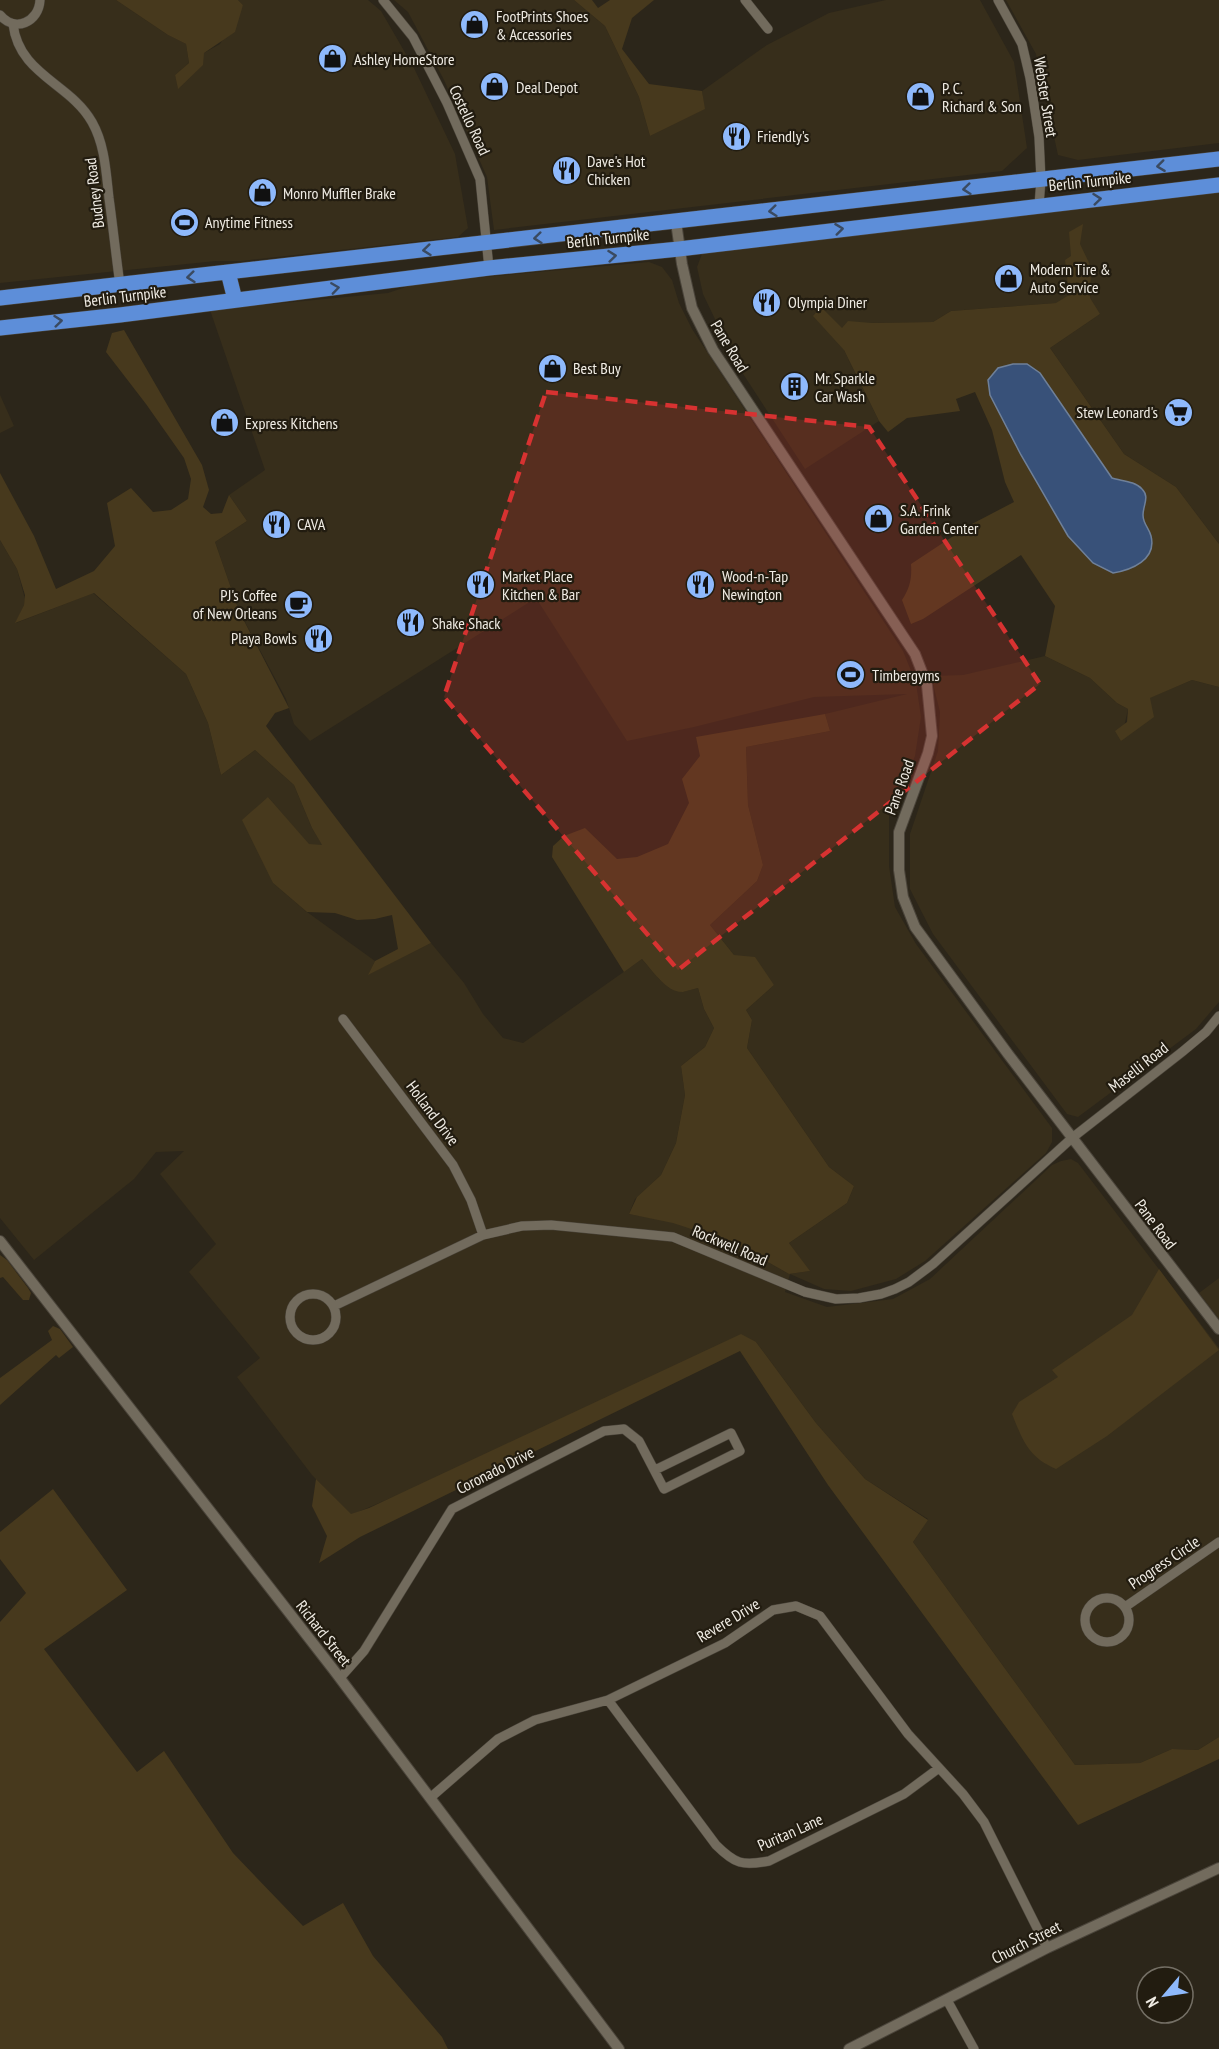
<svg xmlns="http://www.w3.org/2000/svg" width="1219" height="2049" font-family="'PT Sans Narrow',sans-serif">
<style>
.built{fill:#372e1b}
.green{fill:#47391d}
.water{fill:#385179;stroke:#6f8099;stroke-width:1.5}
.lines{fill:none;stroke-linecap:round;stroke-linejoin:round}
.minor-casing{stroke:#4a443a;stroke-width:10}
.tertiary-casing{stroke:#4a443a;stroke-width:12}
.trunk-casing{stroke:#4a443a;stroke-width:16}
.minor{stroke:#726b5d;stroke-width:9}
.tertiary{stroke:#726b5d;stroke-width:10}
.trunk{stroke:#5d8ed9;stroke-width:15}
.oneway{stroke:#3a4a60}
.marked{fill:#d73231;fill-opacity:0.2;stroke:#d73231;stroke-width:4.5;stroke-dasharray:12 8;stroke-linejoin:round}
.labels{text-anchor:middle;stroke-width:4.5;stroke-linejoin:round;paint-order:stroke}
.poi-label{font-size:16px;fill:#f0ece4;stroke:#221c10;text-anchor:start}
.street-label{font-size:16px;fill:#f0ece4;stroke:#221c10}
</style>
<rect width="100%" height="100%" fill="#2c261a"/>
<!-- built -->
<path class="built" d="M0 0H116L168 35 186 44 189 63 175 75 178 88 204 53 220 44 243 5 238 0H368L381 11 414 68 455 154 468 228 458 237 241 261H216L0 283Z
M394 0H574L605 26 639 97 650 136 704 109 702 91 767 45 829 13 886 0H980L1014 62 1027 148 1002 171 494 230 487 177 444 80 408 12Z
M1006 0H1219V143L1078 160 1058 155 1036 54Z
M1219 190V544L1176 487 1124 454 1050 348 1100 314 1056 303 951 311 933 322 871 323 844 350 879 421 805 469 736 363 703 294 697 267 705 246Z
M649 262 662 267 672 280 679 303 692 329 903 651 916 683 921 717 915 756 889 817V866L895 907 916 944 1052 1128V1142L1046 1153 925 1261 896 1279 851 1291 824 1289 790 1274 785 1292 827 1307 893 1299 930 1279 1052 1165 1061 1161 1071 1159 1078 1163 1219 1348V1737L1198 1750 1172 1749 1140 1763 1075 1765 913 1542 928 1519 865 1479 816 1423 756 1342 351 1515 312 1475 237 1377 260 1358 189 1272 216 1244 160 1174 184 1151 156 1152 134 1179 34 1260 0 1218V540L17 569 25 599 24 605 16 623 93 593 186 674 208 723 221 775 255 750 294 785 312 828 323 846 309 845 268 797 273 883 307 912 375 961 369 974 431 943 464 983 483 1014 503 1038 523 1043 642 959 659 979 682 992 698 988 704 1009 714 1028 705 1047 681 1066 685 1095 676 1143 661 1175 635 1199 629 1214 673 1222 734 1243 789 1274 809 1271 789 1243 847 1203 854 1186 829 1167 747 1048 752 1020 746 1010 774 985 734 955 710 925 757 881 763 865 748 805 746 747 830 731 825 714 907 694 814 697 694 727 627 741 536 598 310 741 294 724 286 699 239 611 215 542 247 521 229 495 265 470 210 310 388 293 418 283Z
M0 395 14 426 0 433Z
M1045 656 1090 678 1117 703 1128 709 1121 741 1149 698 1192 680 1219 687V1002L1196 1029 1078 1117 1067 1114 933 934 910 889V834L938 751 940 712 931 676 963 675Z
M1219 1278V1319L1199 1293Z"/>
<!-- green -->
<path class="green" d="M116 0H238L243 5 235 32 204 53 203 65 178 89 175 75 189 63 186 44 168 35Z
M574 0H592L598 8 610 0H654L632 18 622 49 649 84 702 91 705 109 650 136 639 97 605 26Z
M1083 224 1080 244 1091 267 1090 298 1100 314 1050 348 1124 454 1176 487 1219 544V687L1192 680 1150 698 1154 717 1121 741 1115 731 1127 722 1128 709 1117 703 1090 678 1045 656 1055 606 1021 555 923 619 911 624 902 600C910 588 912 578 911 564L970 525 1014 502 1005 482 992 430 975 392 956 399 960 411 907 418 888 432 879 421 844 350 813 316 821 307 842 328 848 321 871 323 933 322 951 311 1056 303 1069 295 1065 260 1071 256 1069 232Z
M124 330 202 465 209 490 203 507 211 514 222 513 229 495 247 521 215 542 239 611 289 708 275 713 266 726 431 943 368 975 375 961 398 949 392 915 375 919 357 920 335 913 307 912 273 883 242 820 268 797 309 844 322 845 312 828 294 785 255 750 221 775 208 723 186 674 94 593 15 623 24 605 25 595 17 569 0 540V473L34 536 56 589 94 571 115 546 107 503 131 488 153 512 171 510 188 499 191 479 184 458 146 404 106 352 112 333Z
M825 714 830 731 746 747 748 805 763 865 757 881 710 925 734 955 755 957 774 985 746 1010 752 1020 747 1048 829 1167 854 1186 847 1203 789 1243 810 1271 789 1274 734 1243 673 1223 629 1214 637 1197 661 1175 676 1143 685 1095 681 1066 705 1047 714 1028 704 1009 698 988C693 989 688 991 683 992 667 993 652 970 642 959L624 972 552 857 553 846 564 836 585 828 617 859 637 857 668 844 689 803 682 779 700 756 696 737Z
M0 1255 7 1260 28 1288 31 1293 29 1300H23L3 1277 0 1278Z
M1159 1269 1219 1350 1107 1436 1056 1469C1028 1457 1023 1441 1012 1414L1019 1402 1058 1377 1052 1370 1132 1315Z
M53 1326 60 1329 73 1347 59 1358 56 1355 0 1405V1378L52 1340 48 1331Z
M741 1334 756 1342 816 1423 865 1479 928 1520 913 1542 1075 1765 1140 1763 1172 1749 1198 1750 1219 1737V1759L1078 1825 828 1485 740 1351 360 1537 319 1563 327 1536 312 1506 316 1479 351 1514 369 1508Z
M53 1489 127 1590 44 1649 137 1772 164 1751 233 1853 303 1926 343 1903 373 1956 442 2037 448 2049H0V1622L26 1593 0 1559V1532Z"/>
<!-- water -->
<path class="water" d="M1013 364H1027L1040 373 1112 478C1121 481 1135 481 1142 489 1150 497 1143 505 1143 515 1143 524 1149 528 1151 536 1157 560 1131 570 1113 573L1093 563 1068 536 1021 455 990 395 988 380 998 368Z"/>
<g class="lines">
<defs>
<path id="minor" d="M383 0 413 37 447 103 480 179 489 268
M745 0 768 29
M998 0 1022 44 1030 78 1039 137 1041 180 1039 205
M0 15C15 33 39 22 40 0
M13 24C19 75 70 83 92 122 105 145 106 172 109 198 113 227 116 256 120 285
M343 1019 453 1165 471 1200 483 1235
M290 1317a23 23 0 1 1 46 0a23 23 0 1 1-46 0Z
M334 1306 483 1235 522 1226 551 1225 673 1237 805 1292 836 1299 859 1298 881 1294 895 1289 909 1282 933 1264 1072 1138 1182 1052 1206 1032 1219 1016
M1085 1620a22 22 0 1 1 44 0a22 22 0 1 1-44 0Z
M1125 1607 1219 1542
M340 1678 364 1651 452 1509 604 1431 624 1429 639 1441 664 1489 740 1451 731 1433 655 1470
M608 1700 716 1845C735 1864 742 1866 769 1861L904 1794 939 1768
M430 1798 498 1739 535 1720 608 1700 725 1643 773 1610 796 1606 820 1616 908 1734 963 1794 984 1822 1047 1948
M947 2000 974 2049"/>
<path id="tertiary" d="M676 222 682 264 692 308 713 350 915 654 927 685 932 736 928 753 899 832V870L903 897 915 927 1008 1054 1219 1329
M0 1241 333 1669 619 2049
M849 2049 1047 1948 1219 1868"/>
<path id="trunk" d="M228 272 235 300
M0 298 1219 159
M0 328 120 315 489 268 679 249 1219 185"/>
</defs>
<!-- minor casing -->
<use href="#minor" class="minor-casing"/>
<!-- tertiary casing -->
<use href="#tertiary" class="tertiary-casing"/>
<!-- trunk casing -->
<use href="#trunk" class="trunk-casing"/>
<!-- minor -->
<use href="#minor" class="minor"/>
<!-- tertiary -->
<use href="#tertiary" class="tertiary"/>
<!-- trunk -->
<use href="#trunk" class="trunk"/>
</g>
<!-- one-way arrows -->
<defs><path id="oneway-chevron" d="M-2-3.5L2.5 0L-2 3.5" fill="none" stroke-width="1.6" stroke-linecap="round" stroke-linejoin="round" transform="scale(1.5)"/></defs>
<g class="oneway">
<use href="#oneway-chevron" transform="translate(1161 166) rotate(173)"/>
<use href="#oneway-chevron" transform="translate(967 189) rotate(174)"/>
<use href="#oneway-chevron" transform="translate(1097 199) rotate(-6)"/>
<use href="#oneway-chevron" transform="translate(773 211) rotate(174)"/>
<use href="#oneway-chevron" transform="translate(839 229) rotate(-7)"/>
<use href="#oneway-chevron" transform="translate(538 238) rotate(174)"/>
<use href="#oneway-chevron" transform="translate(427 250) rotate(174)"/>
<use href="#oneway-chevron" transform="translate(612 256) rotate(-6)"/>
<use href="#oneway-chevron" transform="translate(191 277) rotate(174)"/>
<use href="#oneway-chevron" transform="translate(335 288) rotate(-8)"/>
<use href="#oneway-chevron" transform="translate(58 321) rotate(-6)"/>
</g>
<!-- marked area -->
<path class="marked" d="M546 392 869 427 1040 684 678 970 444 697Z"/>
<!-- icons -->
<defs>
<symbol id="shop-disc" viewBox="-11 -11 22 22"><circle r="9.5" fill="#8eb9fc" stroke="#221c10"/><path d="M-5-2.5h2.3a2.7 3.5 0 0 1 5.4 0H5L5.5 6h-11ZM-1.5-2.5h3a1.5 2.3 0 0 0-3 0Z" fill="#111"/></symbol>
<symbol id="restaurant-disc" viewBox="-11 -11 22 22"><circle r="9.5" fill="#8eb9fc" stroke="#221c10"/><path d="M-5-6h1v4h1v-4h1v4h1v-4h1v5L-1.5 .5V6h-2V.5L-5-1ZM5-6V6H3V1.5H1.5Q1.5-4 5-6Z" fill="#111"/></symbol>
<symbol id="stadium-disc" viewBox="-11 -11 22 22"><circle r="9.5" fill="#8eb9fc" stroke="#221c10"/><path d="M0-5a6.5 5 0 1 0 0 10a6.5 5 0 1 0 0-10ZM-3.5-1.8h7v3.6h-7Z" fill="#111"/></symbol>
<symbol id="building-disc" viewBox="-11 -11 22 22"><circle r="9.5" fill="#8eb9fc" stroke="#221c10"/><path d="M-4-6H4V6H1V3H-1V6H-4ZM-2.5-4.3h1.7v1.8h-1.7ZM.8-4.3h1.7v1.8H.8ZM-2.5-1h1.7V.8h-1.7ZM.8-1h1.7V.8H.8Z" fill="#111"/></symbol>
<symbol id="supermarket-disc" viewBox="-11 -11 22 22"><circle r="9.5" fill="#8eb9fc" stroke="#221c10"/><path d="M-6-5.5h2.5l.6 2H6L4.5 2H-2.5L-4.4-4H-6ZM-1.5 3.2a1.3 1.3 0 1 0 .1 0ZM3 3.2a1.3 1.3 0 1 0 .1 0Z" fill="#111"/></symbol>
<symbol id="cafe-disc" viewBox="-11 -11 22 22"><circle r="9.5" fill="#8eb9fc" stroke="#221c10"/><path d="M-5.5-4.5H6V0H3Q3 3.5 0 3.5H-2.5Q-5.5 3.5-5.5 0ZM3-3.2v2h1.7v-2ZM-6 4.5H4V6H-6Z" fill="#111"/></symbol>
</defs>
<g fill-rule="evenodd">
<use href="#shop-disc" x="458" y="8" width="33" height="33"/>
<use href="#shop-disc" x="316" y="42" width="33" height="33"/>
<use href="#shop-disc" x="478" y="70" width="33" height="33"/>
<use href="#shop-disc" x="904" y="80" width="33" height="33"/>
<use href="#restaurant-disc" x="720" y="120" width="33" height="33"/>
<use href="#restaurant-disc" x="550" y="154" width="33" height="33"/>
<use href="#shop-disc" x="246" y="176" width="33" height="33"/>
<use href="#stadium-disc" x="168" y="206" width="33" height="33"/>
<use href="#shop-disc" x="992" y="262" width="33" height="33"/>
<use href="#restaurant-disc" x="750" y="286" width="33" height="33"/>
<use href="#shop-disc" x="536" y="352" width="33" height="33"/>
<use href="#building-disc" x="778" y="370" width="33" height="33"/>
<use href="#supermarket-disc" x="1162" y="396" width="33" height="33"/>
<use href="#shop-disc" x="208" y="406" width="33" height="33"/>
<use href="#shop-disc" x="862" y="502" width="33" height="33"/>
<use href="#restaurant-disc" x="260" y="508" width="33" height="33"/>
<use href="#restaurant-disc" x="464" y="568" width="33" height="33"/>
<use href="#restaurant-disc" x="684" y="568" width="33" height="33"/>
<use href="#cafe-disc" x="282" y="588" width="33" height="33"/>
<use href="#restaurant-disc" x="394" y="606" width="33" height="33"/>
<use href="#restaurant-disc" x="302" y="622" width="33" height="33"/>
<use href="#stadium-disc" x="834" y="658" width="33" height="33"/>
</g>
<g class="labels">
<!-- poi labels -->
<g class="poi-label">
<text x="496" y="22">FootPrints Shoes<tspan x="496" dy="18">&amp; Accessories</tspan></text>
<text x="354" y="65">Ashley HomeStore</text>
<text x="516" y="93">Deal Depot</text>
<text x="942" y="94">P. C.<tspan x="942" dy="18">Richard &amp; Son</tspan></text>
<text x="757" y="142">Friendly's</text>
<text x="587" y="167">Dave's Hot<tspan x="587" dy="18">Chicken</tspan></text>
<text x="283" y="199">Monro Muffler Brake</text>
<text x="205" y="228">Anytime Fitness</text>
<text x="1030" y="275">Modern Tire &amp;<tspan x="1030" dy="18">Auto Service</tspan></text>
<text x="788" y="308">Olympia Diner</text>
<text x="573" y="374">Best Buy</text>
<text x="815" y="384">Mr. Sparkle<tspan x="815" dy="18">Car Wash</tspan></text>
<text x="1158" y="418" text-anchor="end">Stew Leonard's</text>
<text x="245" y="429">Express Kitchens</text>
<text x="900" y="516">S.A. Frink<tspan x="900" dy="18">Garden Center</tspan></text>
<text x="297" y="530">CAVA</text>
<text x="502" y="582">Market Place<tspan x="502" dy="18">Kitchen &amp; Bar</tspan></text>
<text x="722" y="582">Wood-n-Tap<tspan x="722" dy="18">Newington</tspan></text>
<text x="277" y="601" text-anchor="end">PJ's Coffee<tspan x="277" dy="18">of New Orleans</tspan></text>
<text x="432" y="629">Shake Shack</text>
<text x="297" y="644" text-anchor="end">Playa Bowls</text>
<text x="872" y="681">Timbergyms</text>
</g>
<!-- street labels -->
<g class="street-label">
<text transform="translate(1046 97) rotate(81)" y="6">Webster Street</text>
<text transform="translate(470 120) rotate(65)" y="6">Costello Road</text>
<text transform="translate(1090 181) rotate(-6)" y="6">Berlin Turnpike</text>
<text transform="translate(94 193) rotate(-97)" y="6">Budney Road</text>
<text transform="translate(608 238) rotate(-6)" y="6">Berlin Turnpike</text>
<text transform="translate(125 296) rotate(-7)" y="6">Berlin Turnpike</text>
<text transform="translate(730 346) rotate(59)" y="6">Pane Road</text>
<text transform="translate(899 787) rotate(-70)" y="6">Pane Road</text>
<text transform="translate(1138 1067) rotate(-38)" y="6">Maselli Road</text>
<text transform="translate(433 1113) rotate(53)" y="6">Holland Drive</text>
<text transform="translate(1156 1224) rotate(53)" y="6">Pane Road</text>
<text transform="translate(730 1245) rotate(23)" y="6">Rockwell Road</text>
<text transform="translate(495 1470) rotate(-27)" y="6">Coronado Drive</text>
<text transform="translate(1164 1562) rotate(-34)" y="6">Progress Circle</text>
<text transform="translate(728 1620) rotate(-31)" y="6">Revere Drive</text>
<text transform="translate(324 1633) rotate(52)" y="6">Richard Street</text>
<text transform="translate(790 1832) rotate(-24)" y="6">Puritan Lane</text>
<text transform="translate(1026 1942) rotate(-27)" y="6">Church Street</text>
</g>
</g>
<!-- north arrow -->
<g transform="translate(1165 1995) rotate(241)"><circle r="28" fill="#221c10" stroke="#746f65" stroke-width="1.5"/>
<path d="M0-4.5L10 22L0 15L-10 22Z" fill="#8eb9fc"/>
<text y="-9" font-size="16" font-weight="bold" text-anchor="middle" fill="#f0ece4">N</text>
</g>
</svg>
